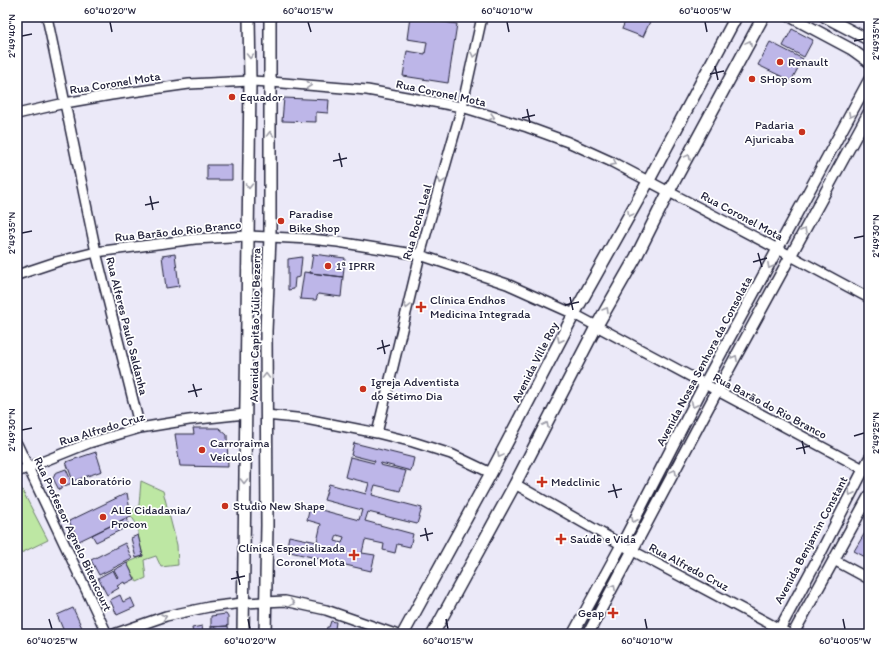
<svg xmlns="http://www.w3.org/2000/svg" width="886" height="651" font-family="Itim,sans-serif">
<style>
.green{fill:#bde7a3;stroke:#70846f}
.building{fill:#bdb6e8;stroke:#22223b;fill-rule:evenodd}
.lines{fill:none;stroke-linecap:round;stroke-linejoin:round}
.tertiary-casing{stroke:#22223b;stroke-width:12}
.secondary-casing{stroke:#22223b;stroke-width:13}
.primary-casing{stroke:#22223b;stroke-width:14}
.tertiary{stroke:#fff;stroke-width:9}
.secondary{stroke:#fff;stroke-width:10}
.primary{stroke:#fff;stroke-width:11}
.oneway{stroke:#9c9ca7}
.ticks{fill:none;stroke:#22223b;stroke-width:1.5}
.poi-dot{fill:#c8321e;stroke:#fff;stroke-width:1.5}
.labels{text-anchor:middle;stroke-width:3.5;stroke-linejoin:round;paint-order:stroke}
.poi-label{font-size:12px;fill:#22223b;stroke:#fff;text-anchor:start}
.street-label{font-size:12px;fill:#22223b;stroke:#fff}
.neatline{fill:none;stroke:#22223b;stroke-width:1.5}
.ticks-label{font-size:10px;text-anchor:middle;fill:#22223b}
</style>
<rect width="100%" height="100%" fill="#ebe9f8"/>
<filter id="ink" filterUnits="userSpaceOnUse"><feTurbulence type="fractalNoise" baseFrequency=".025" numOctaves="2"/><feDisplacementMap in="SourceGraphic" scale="8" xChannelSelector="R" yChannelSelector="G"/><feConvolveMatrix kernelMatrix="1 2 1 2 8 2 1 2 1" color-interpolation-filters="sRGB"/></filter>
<g filter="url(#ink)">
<!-- green -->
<path class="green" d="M141 481 163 491 177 545 178 565 161 567 156 556 144 560 146 578 137 582 127 563 143 556 138 535V526L131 516 133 510 139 505Z
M17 484H19L48 540 17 555Z"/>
<!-- building -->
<path class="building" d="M410 17 457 24 448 83 403 76 407 51 425 54 427 42 407 39Z
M627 17H652L643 37 622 29Z
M792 29 813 40 804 57 783 46Z
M770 42 803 59 791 81 758 65Z
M284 98 329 100 328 113 316 112V122L282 121Z
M207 165H232V180H207Z
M175 254 179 286 166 288 162 256Z
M313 254 345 258 343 277 310 273Z
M302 257 300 277 295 278 294 289 288 290V259Z
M304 272 343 277 341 297 318 294 316 300 300 299Z
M193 428H219L227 435 228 467 180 466 175 434H194Z
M354 443 414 458 411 471 381 463 380 465 406 471 400 491 375 485 372 495 422 508 417 524 368 512 365 521 413 534 410 547 397 544 395 553 383 550 384 544 365 540 362 553 375 555 371 571 286 551 289 536 317 542 321 524 307 520 310 507 359 520 362 510 324 500 329 484 366 494 369 483 345 477 350 457 374 463 375 461 351 455ZM337 535 344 537 342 543 335 541Z
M96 452 102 471 73 481 66 462Z
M66 469 72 483 62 487 61 489 59 490 53 478 55 473Z
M127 493 131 516 79 541 69 521Z
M126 518 129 526 96 542 92 535Z
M869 526V559L854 551Z
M138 535 143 556 136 558 131 538Z
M125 543 132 559 99 575 91 560Z
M127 563 135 579 125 584 124 582 117 586 119 588 107 595 98 578 113 570 117 578 118 577 114 570Z
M120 595 123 602 131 598 135 607 117 615 110 600Z
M73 608 83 630 74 634H65L57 615Z
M226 614 228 617V626L211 627V616Z
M331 621 336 622 335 629H337L336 634H325L327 627H329Z
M202 626 203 634H193L192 628Z
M228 626 229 634H211V627Z"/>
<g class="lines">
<defs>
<path id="tertiary" d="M47 17 96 252 140 428
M17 114 65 103 111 95 189 84 250 81 271 82 367 90 462 107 527 127 568 142 612 162 791 256 869 298
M17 275 56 262 96 252 195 239 248 236 310 239 338 242 420 255 507 284 574 314 869 472
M266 415 306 419 377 433 413 442 451 454 491 473
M377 433 420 255 462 107 482 17
M17 444 107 634
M17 472 89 443 140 428 189 420 245 414
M515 484 633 551 789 634
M834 560 869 579
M114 634 166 616 209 607 243 603 285 601 326 610 395 634"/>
<path id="secondary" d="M791 17 851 49 869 62
M825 17 869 40
M573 634 622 544 704 385 869 80
M588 634 717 391 869 112
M777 634 818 558 869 459
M793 634 869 496"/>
<path id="primary" d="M243 634 250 81 249 17
M265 634 267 525 266 331 270 237V17
M403 634 491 473 574 314 649 180 736 17
M433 634 515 484 596 327 636 257 669 191 763 17"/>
</defs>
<!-- tertiary casing -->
<use href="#tertiary" class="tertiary-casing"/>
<!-- secondary casing -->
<use href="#secondary" class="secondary-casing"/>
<!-- primary casing -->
<use href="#primary" class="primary-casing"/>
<!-- tertiary -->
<use href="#tertiary" class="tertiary"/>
<!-- secondary -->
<use href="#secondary" class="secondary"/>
<!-- primary -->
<use href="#primary" class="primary"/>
</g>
<!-- one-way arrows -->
<defs><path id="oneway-chevron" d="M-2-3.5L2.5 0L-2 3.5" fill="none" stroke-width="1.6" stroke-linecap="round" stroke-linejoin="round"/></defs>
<g class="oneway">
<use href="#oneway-chevron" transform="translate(749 43) rotate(-62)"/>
<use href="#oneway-chevron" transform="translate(474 55) rotate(103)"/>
<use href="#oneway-chevron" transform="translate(250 56) rotate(90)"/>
<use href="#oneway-chevron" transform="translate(309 85) rotate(5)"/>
<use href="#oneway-chevron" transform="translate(851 115) rotate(118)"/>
<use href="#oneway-chevron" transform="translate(492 117) rotate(17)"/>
<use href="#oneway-chevron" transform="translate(270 134) rotate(-90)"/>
<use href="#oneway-chevron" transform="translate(688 157) rotate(-62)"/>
<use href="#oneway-chevron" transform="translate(614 163) rotate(26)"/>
<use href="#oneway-chevron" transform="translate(441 181) rotate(106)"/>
<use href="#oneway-chevron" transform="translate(249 186) rotate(91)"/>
<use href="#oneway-chevron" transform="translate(630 214) rotate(120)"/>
<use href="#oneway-chevron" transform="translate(804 231) rotate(-61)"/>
<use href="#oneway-chevron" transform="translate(770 266) rotate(119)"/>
<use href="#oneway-chevron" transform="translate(407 306) rotate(104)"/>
<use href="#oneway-chevron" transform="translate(606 310) rotate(-60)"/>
<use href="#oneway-chevron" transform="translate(560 340) rotate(117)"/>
<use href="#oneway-chevron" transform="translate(735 358) rotate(-61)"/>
<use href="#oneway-chevron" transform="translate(266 376) rotate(-89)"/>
<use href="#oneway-chevron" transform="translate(694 405) rotate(117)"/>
<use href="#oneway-chevron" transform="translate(546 425) rotate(-63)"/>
<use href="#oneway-chevron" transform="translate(500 455) rotate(118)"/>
<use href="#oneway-chevron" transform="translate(674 472) rotate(-62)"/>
<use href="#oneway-chevron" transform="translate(244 481) rotate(90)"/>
<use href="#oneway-chevron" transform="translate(851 493) rotate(117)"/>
<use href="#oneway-chevron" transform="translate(634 520) rotate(117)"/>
<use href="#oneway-chevron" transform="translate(613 587) rotate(-62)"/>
<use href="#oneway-chevron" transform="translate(292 603) rotate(11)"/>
<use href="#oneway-chevron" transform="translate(164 617) rotate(-16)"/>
</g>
</g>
<!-- ticks -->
<path class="ticks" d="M110 22 112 32M308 22 311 32M507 22 509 32M705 22 707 32M22 36 32 34M854 41 864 39M715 66 718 80M710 74 724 71M527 109 530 123M522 118 535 115M339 153 342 167M333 161 347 158M150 196 153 210M145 205 159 202M22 233 32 231M854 238 864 236M758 253 762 267M753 262 767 258M570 297 573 310M565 305 579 302M382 340 385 354M377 349 390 345M193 384 197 397M188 392 202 389M22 430 32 428M854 436 864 433M802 441 805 454M796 449 810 446M613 484 617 498M608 492 622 489M425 528 428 541M420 536 433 533M237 571 240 585M231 579 245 576M49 619 52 629M248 619 250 629M446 619 448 629M645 619 647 629M843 619 845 629"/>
<!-- markers -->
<g class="poi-dot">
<circle cx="780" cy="62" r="4"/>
<circle cx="752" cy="79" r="4"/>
<circle cx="232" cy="97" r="4"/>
<circle cx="802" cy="132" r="4"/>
<circle cx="281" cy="221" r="4"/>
<circle cx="328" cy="266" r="4"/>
<path d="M419 301h4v4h4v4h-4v4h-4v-4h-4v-4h4z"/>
<circle cx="363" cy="389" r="4"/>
<circle cx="202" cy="450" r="4"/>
<circle cx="63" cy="481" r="4"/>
<path d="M540 476h4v4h4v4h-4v4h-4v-4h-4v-4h4z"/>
<circle cx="225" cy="506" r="4"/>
<circle cx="103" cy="517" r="4"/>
<path d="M559 533h4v4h4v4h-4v4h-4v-4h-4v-4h4z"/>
<path d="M352 549h4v4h4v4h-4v4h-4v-4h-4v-4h4z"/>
<path d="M611 607h4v4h4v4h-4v4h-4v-4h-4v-4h4z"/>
</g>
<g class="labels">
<!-- poi labels -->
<g class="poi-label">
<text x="788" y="66">Renault</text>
<text x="760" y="83">SHop som</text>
<text x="240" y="101">Equador</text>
<text x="794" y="129" text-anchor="end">Padaria<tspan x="794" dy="14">Ajuricaba</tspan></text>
<text x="289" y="218">Paradise<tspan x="289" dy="14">Bike Shop</tspan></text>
<text x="336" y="270">1ª IPRR</text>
<text x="430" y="304">Clínica Endhos<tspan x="430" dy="14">Medicina Integrada</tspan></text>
<text x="371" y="386">Igreja Adventista<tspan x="371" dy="14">do Sétimo Dia</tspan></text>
<text x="210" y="447">Carroraima<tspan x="210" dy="14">Veículos</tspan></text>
<text x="71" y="485">Laboratório</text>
<text x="551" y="486">Medclinic</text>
<text x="233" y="510">Studio New Shape</text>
<text x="111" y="514">ALE Cidadania/<tspan x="111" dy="14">Procon</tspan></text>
<text x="570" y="543">Saúde e Vida</text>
<text x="345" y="552" text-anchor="end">Clínica Especializada<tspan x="345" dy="14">Coronel Mota</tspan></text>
<text x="604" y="617" text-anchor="end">Geap</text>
</g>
<!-- street labels -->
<g class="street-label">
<text transform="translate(115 83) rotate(-9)" y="4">Rua Coronel Mota</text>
<text transform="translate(441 93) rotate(12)" y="4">Rua Coronel Mota</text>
<text transform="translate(742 216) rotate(28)" y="4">Rua Coronel Mota</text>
<text transform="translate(417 222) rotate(-74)" y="4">Rua Rocha Leal</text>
<text transform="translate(178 231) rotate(-6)" y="4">Rua Barão do Rio Branco</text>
<text transform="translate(255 325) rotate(-89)" y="4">Avenida Capitão Júlio Bezerra</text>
<text transform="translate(127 326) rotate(76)" y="4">Rua Alferes Paulo Saldanha</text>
<text transform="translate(704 361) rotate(-62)" y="4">Avenida Nossa Senhora da Consolata</text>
<text transform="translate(535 362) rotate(-63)" y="4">Avenida Ville Roy</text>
<text transform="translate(770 406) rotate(28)" y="4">Rua Barão do Rio Branco</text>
<text transform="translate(102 429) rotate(-17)" y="4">Rua Alfredo Cruz</text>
<text transform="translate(73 534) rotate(65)" y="4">Rua Professor Agnelo Bitencourt</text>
<text transform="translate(811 540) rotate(-62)" y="4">Avenida Benjamin Constant</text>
<text transform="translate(689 567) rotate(28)" y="4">Rua Alfredo Cruz</text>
</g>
</g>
<!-- margin -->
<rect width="886" height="651" fill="none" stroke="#fff" stroke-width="44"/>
<rect x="22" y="22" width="842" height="607" class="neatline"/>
<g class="ticks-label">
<text x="110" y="14">60°40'20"W</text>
<text x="308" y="14">60°40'15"W</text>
<text x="507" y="14">60°40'10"W</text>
<text x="705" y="14">60°40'05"W</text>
<text transform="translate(11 36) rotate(-90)" y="4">2°49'40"N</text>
<text transform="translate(875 39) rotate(-90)" y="4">2°49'35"N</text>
<text transform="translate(11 233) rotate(-90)" y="4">2°49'35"N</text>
<text transform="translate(875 236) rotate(-90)" y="4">2°49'30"N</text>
<text transform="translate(11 430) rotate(-90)" y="4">2°49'30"N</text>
<text transform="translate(875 433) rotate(-90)" y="4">2°49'25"N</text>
<text x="52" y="644">60°40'25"W</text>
<text x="250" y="644">60°40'20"W</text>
<text x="448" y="644">60°40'15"W</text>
<text x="647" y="644">60°40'10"W</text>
<text x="845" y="644">60°40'05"W</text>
</g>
</svg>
